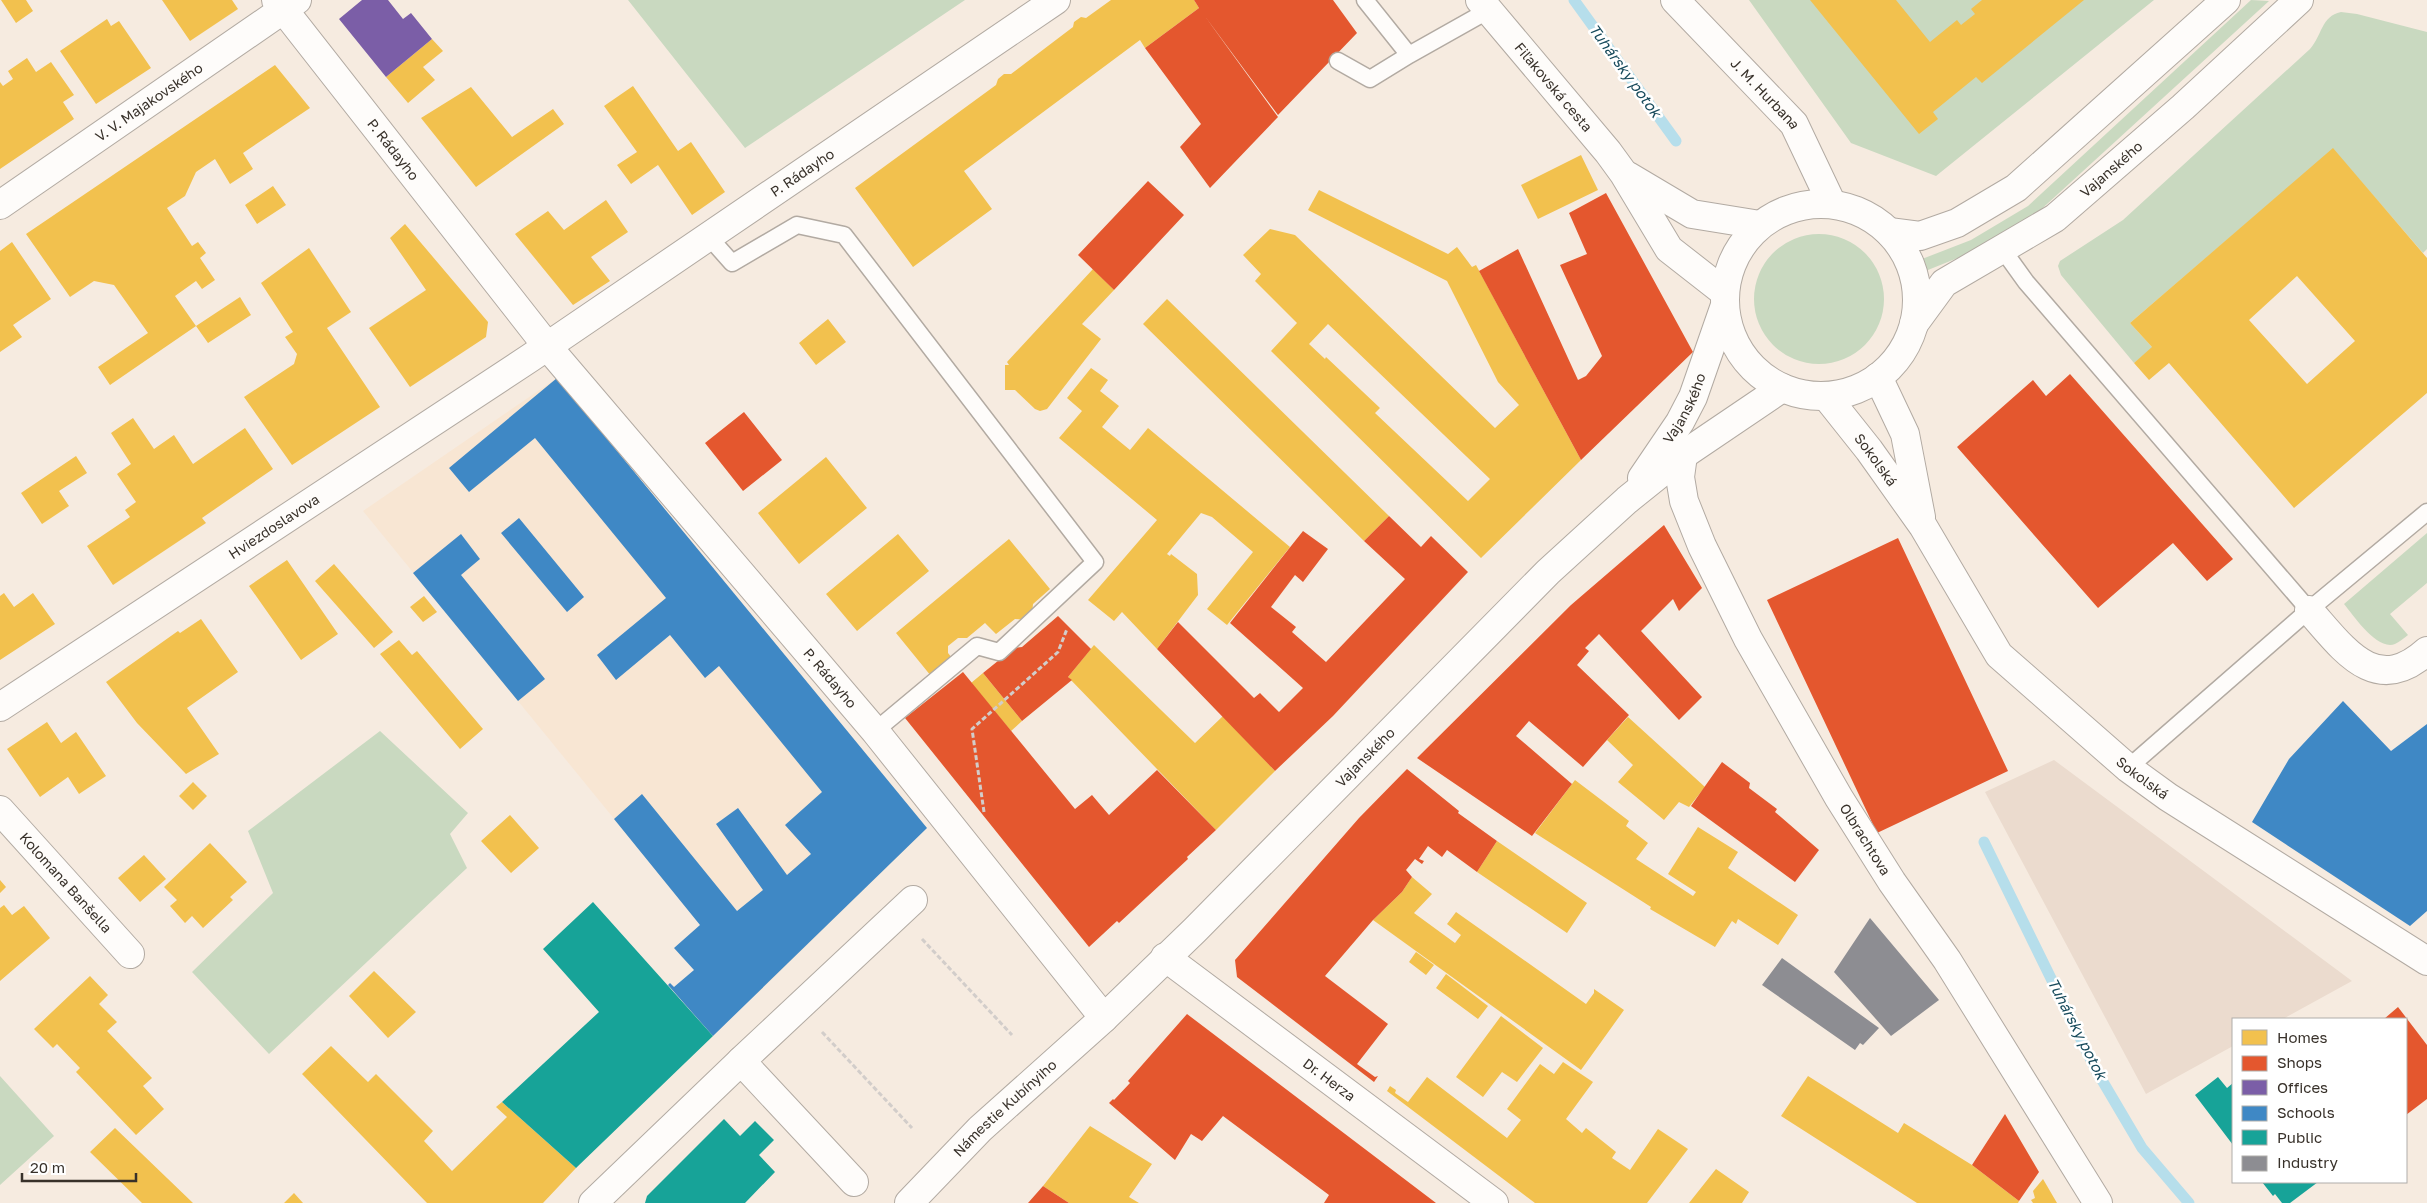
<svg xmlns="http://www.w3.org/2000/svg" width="2427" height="1203" font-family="'Golos Text',sans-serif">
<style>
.commercial{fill:#ebdbce}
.built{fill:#f8e6d3}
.green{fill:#c9d9c0}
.homes{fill:#f2c14e;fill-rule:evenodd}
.shops{fill:#e4572e}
.offices{fill:#7b5ea7}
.schools{fill:#3f88c5}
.public{fill:#17a398}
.industry{fill:#8d8d92}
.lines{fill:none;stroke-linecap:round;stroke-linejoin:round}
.stream{stroke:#b6deeb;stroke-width:11}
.service-casing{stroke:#b2aaa2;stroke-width:19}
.minor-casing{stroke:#b2aaa2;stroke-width:30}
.tertiary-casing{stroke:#b2aaa2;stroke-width:30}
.secondary-casing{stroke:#b2aaa2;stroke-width:30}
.path{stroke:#d2cdca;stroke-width:3;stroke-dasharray:5 2.5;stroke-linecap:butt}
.service{stroke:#fefcfa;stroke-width:16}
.minor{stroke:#fefcfa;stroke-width:28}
.tertiary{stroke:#fefcfa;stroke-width:28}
.secondary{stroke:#fefcfa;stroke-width:28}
.labels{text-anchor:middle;stroke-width:5;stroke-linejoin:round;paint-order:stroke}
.street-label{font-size:14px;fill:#38312a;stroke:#fff}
.water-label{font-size:15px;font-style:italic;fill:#184b5c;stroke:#fff}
</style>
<rect width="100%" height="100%" fill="#f6ebe0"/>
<!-- commercial -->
<path class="commercial" d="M2054 760 2352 981 2283 1019H2233V1046L2146 1094 1985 792Z"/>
<!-- built -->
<path class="built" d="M557 378 927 828 757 994 363 511Z"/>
<!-- green -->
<path class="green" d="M628 0H965L745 148Z
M1749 0H2154L1936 176 1851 143Z
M2251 0 2269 1 2035 215 1975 251 1923 272 1922 259 1971 240 2028 206Z
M2341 12 2357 14 2427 32V249L2423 253 2333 149 2130 323 2153 348 2134 363 2061 275 2058 266 2060 261 2123 220 2310 49C2322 36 2321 16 2341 12Z
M1754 299a65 65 0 1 1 130 0a65 65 0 1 1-130 0Z
M2427 533V583L2390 614 2408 635C2404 638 2399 642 2395 644 2377 651 2354 616 2344 604Z
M380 731 468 813 450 834 467 868 269 1054 192 972 273 893 248 831Z
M0 1076 54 1136 0 1185Z"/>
<!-- homes -->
<path class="homes" d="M1 0H26L33 11 16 23Z
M162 0H232L238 9 190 41Z
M1111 0H1194L1199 8 1145 48 1140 40 964 171 992 209 913 267 855 188 996 85 998 79 1004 74H1011L1073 27 1074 22 1081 17 1086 18Z
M1810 0H1896L1930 42 1957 20 1961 25 1975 14 1971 9 1982 0H2084L1982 83 1976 77 1933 112 1938 119 1919 134Z
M107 19 111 26 119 21 151 68 96 104 60 51Z
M432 39 443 51 423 67 435 80 408 103 386 77Z
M27 58 36 72 51 62 74 95 63 102 74 119 0 169V82L3 86 13 79 8 71Z
M275 65 310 108 243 153 253 169 230 184 215 159 196 172 185 196 167 208 192 246 198 242 206 253 200 258 215 280 202 289 196 281 175 296 196 326 240 297 251 315 208 343 196 326 110 385 98 367 148 333 114 285 94 281 70 297 26 234Z
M633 86 678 151 691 142 725 192 692 215 658 165 631 184 617 165 637 152 604 106Z
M471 87 512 137 553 109 564 124 476 187 421 118Z
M2333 148 2427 258V393L2294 508 2169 363 2149 380 2134 363 2152 347 2130 323ZM2297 276 2355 341 2307 384 2249 320Z
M1581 155 1598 190 1538 219 1521 185Z
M273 186 286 205 257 224 245 205Z
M1319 190 1448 254 1457 247 1472 267 1476 265 1581 460 1481 558 1271 351 1297 323 1255 281 1261 274 1243 255 1270 229 1295 235 1495 428 1519 405 1498 382 1447 281 1308 210ZM1328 324 1490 479 1468 501 1375 413 1380 408 1326 357 1325 359 1309 344Z
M606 200 628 232 591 257 610 281 573 305 515 234 548 211 564 230Z
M405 224 488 322 486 337 410 387 369 328 426 290 390 238Z
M12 242 51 299 13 325 22 337 0 352V251Z
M309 248 351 312 327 328 380 407 292 465 244 397 294 364 297 354 285 337 293 332 261 283Z
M1093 269 1114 290 1082 324 1101 339 1047 409 1040 411 1035 409 1015 390H1005V365H1009L1007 362Z
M1167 299 1389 516 1364 541 1143 324Z
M828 319 846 342 816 365 799 343Z
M1091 368 1108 380 1100 391 1119 406 1102 427 1130 450 1148 428 1290 547 1227 625 1207 609 1253 552 1212 517 1201 513 1167 554 1170 556 1171 554 1197 574 1198 595 1157 649 1122 612 1114 621 1088 600 1157 520 1059 438 1082 411 1067 398Z
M133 418 154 449 174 435 193 464 245 428 273 469 202 518 206 523 113 585 87 546 130 517 125 510 136 502 117 474 131 464 111 433Z
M76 456 87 473 59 491 69 506 42 524 21 493Z
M826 457 867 508 799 564 758 513Z
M898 534 929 571 857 631 826 594Z
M1009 539 1050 589 1033 604 1032 615 1026 620 1015 619 996 634 985 623 967 638H958L948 646V653L952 658 931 676 896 633Z
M287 560 338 634 301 660 249 586Z
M334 564 393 632 374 648 315 581Z
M4 593 14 607 33 593 55 624 0 660V596Z
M424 596 437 612 423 622 410 607Z
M201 619 238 672 187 708 219 754 186 774 137 723 106 682 178 631 180 633Z
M399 640 412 655 417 651 483 729 460 749 380 654Z
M1094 645 1195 743 1223 716 1275 771 1216 830 1068 677Z
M983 673 1022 721 1011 731 971 683Z
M1628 717 1705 787 1689 807 1679 802 1664 820 1618 782 1633 765 1607 740Z
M47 722 61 743 76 732 106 776 79 794 68 777 40 797 7 749Z
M1575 780 1629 821 1626 826 1648 843 1636 859 1693 896 1696 892 1668 874 1698 827 1738 852 1728 868 1798 915 1778 945 1738 919 1736 924 1732 921 1715 947 1650 909 1651 907 1535 833Z
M193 782 207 796 193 810 179 796Z
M510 815 539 848 511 873 481 841Z
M1497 841 1587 903 1567 933 1477 872Z
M210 843 247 882 230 897 233 900 203 928 192 916 185 923 170 906 177 900 164 887Z
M144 855 166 879 140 902 118 878Z
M1412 877 1432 894 1414 913 1455 943 1461 935 1447 924 1456 912 1586 1004 1594 993V989L1624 1010 1581 1070 1373 920 1402 892Z
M0 880 6 887 0 893Z
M4 905 12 915 24 906 50 938 0 981V908Z
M1416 952 1434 965 1426 975 1409 962Z
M374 971 416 1012 388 1038 349 996Z
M1446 974 1488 1006 1478 1019 1436 988Z
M90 976 108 995 99 1004 117 1022 107 1031 152 1078 143 1086 164 1109 136 1135 76 1072 80 1068 57 1044 53 1048 34 1029Z
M1501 1016 1543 1048 1517 1082 1502 1072 1483 1097 1456 1077Z
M331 1046 368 1082 376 1074 433 1131 424 1141 452 1171 507 1117 496 1107 502 1102 576 1168 543 1203H427L302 1074Z
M1563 1062 1593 1082 1566 1119 1582 1133 1586 1128 1616 1152 1612 1158 1630 1170 1658 1129 1688 1149 1647 1203H1535L1387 1091 1390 1086 1396 1090 1395 1093 1408 1102 1427 1077 1507 1138 1521 1120 1507 1109 1540 1064 1554 1074Z
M1808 1076 1898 1133 1904 1123 1972 1165 2019 1201 2018 1203H1917L1781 1116Z
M1090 1126 1152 1164 1129 1197 1139 1203H1069L1043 1186Z
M115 1128 193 1203H142L90 1152Z
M1716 1169 1749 1192 1742 1203H1689Z
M2043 1179 2057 1203H2033L2031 1200 2035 1198 2033 1191Z
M294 1193 303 1203H284Z"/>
<!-- shops -->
<path class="shops" d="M1194 0H1333L1357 33 1278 115 1204 15 1278 117 1210 188 1180 147 1201 124 1145 48 1199 8Z
M1148 181 1184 215 1114 290 1078 255Z
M1606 193 1693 352 1581 460 1479 271 1518 249 1578 380 1586 376 1602 356 1560 265 1587 254 1569 213Z
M2070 374 2233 559 2207 581 2173 543 2098 608 1957 447 2033 380 2046 396Z
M744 412 782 460 743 491 705 443Z
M1389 516 1421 547 1431 536 1468 572 1333 716 1275 771 1157 649 1178 622 1254 698 1260 693 1279 712 1303 688 1230 623 1303 531 1328 549 1303 582 1295 575 1271 607 1296 627 1292 632 1326 662 1405 579 1364 541Z
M1664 525 1702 588 1679 611 1673 599 1641 631 1702 697 1679 720 1599 634 1585 648 1589 651 1577 665 1629 715 1583 767 1529 721 1516 736 1572 784 1532 836 1417 758 1571 605Z
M1898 538 2008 771 1877 833 1767 600Z
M1058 616 1091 649 1068 677 1072 680 1022 721 983 673 1014 648 1022 647Z
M963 672 1075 809 1092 795 1109 815 1157 770 1216 830 1187 857 1188 859 1119 923 1117 921 1089 947 905 718Z
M1722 762 1750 783 1749 788 1777 809 1775 812 1819 850 1795 882 1691 806Z
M1407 769 1459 811 1458 813 1497 841 1477 872 1447 850 1442 857 1428 846 1419 859 1424 861 1422 864 1415 859 1406 870 1412 877 1402 892 1373 920 1325 976 1388 1024 1357 1064 1375 1077 1378 1076 1374 1082 1237 977 1235 960 1359 818Z
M2398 1007 2427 1045V1099L2406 1115V1019H2384Z
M1187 1014 1436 1203H1324L1329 1195 1223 1116 1202 1141 1191 1134 1175 1160 1109 1103 1113 1099 1114 1100 1130 1083 1128 1081Z
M2005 1114 2039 1172 2019 1201 1972 1165Z
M1043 1186 1069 1203H1028Z"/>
<!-- offices -->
<path class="offices" d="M362 0H388L403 19 411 13 432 39 386 77 339 19Z"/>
<!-- schools -->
<path class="schools" d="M557 378 927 828 713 1036 668 985 670 983 674 987 694 970 674 948 700 925 614 819 642 794 737 911 763 890 716 824 738 808 787 875 811 854 785 825 822 792 719 666 705 678 670 635 616 680 597 655 666 598 535 438 469 492 449 468Z
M519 518 584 597 567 612 501 533Z
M461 534 480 559 461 575 545 679 518 701 413 573Z
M2343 701 2391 751 2427 724V911L2410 926 2252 822 2289 759Z"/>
<!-- public -->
<path class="public" d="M593 902 713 1036 576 1168 502 1102 599 1012 543 949Z
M2218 1077 2227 1088 2233 1083V1145L2195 1095Z
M724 1119 740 1136 755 1121 774 1140 759 1155 775 1172 745 1203H645L647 1196Z
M2262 1182H2318L2290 1203H2282L2275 1194 2273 1196Z"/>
<!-- industry -->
<path class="industry" d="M1870 918 1939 1000 1891 1036 1834 972Z
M1782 958 1879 1028 1863 1045 1860 1043 1855 1050 1762 985Z"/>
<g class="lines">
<!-- stream -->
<path class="stream" d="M1574 0 1676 141
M1984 842 2096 1070 2142 1148 2189 1203"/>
<defs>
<path id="service" d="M1365 0 1409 55 1489 10
M1338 61 1370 79 1409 55
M709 237 732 263 797 225 844 235 1095 562 999 652 977 646 875 731
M2003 250 2026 282 2309 610 2128 768
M2309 610 2427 512"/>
<g id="minor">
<path id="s1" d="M276 0 547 346 875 731 1104 1018"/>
<path id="s2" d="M1675 0 1794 124 1832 204"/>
<path id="s3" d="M0 205 297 0"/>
<path d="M1878 377 1905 434 1921 517"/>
<path id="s4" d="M1826 396 1869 450 1923 526 1999 655 2128 768 2168 797 2427 961"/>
<path id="s5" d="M1683 455 1680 477 1684 501 1702 546 1748 639 1839 798 1892 882 1947 960 2098 1203"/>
<path d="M2309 610C2343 648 2375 698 2427 651"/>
<path id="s6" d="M0 707 530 358 1056 0"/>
<path id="s7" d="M0 810 130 954"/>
<path id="s8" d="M1165 957 1494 1203"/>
<path d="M741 1061 913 900"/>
<path d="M593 1203 741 1061 854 1182"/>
</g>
<g id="tertiary">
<path id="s9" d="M1480 0 1608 152 1624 174 1669 249 1724 292"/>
<path d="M1628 176 1692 214 1760 225"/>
</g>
<g id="secondary">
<circle cx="1821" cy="300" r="96"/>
<path d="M1889 232 1920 236 1957 223 2016 188 2226 0"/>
<path id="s10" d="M1914 324 1944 283 2055 218 2183 107 2299 0"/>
<path id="s11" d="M1642 478 1680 422 1693 397 1724 308"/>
<path id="s12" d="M909 1203 980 1129 1104 1018 1195 930 1548 572 1627 500 1683 455 1782 388"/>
</g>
</defs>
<!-- service casing -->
<use href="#service" class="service-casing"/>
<!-- minor casing -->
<use href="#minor" class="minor-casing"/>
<!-- tertiary casing -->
<use href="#tertiary" class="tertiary-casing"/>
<!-- secondary casing -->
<use href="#secondary" class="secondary-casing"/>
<!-- path -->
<path class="path" d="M984 812 972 729 1058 652 1067 629
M922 939 1012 1035
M822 1032 912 1128"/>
<!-- service -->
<use href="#service" class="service"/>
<!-- minor -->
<use href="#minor" class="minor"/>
<!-- tertiary -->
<use href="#tertiary" class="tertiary"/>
<!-- secondary -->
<use href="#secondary" class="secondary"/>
</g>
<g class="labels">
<!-- street labels -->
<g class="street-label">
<text dy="5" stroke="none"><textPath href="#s9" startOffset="114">Fiľakovská cesta</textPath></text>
<text dy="5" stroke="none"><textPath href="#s2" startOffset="130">J. M. Hurbana</textPath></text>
<text dy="5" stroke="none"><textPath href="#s3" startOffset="181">V. V. Majakovského</textPath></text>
<text dy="5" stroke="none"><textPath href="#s1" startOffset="190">P. Rádayho</textPath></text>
<text dy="5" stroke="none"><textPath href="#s10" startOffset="254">Vajanského</textPath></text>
<text dy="5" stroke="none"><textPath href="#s6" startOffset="964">P. Rádayho</textPath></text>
<text dy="5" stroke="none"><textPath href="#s11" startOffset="82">Vajanského</textPath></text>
<text dy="5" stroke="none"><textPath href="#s4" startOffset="81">Sokolská</textPath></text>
<text dy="5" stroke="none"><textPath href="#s6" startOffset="328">Hviezdoslavova</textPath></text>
<text dy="5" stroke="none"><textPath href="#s1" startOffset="876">P. Rádayho</textPath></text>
<text dy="5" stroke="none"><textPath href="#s12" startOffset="638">Vajanského</textPath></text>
<text dy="5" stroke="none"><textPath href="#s4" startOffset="501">Sokolská</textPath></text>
<text dy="5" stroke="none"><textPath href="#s5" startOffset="431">Olbrachtova</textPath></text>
<text dy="5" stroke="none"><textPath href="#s7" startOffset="98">Kolomana Banšella</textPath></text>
<text dy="5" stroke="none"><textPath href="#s8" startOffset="205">Dr. Herza</textPath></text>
<text dy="5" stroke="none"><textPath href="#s12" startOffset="135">Námestie Kubínyiho</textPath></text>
</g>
<!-- water labels -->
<g class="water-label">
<text transform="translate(1625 71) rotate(54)" y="5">Tuhársky potok</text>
<text transform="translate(2077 1029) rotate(63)" y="5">Tuhársky potok</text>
</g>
</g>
<!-- legend -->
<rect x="2232" y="1018" width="175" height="165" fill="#ffffff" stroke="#afadaa"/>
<rect x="2242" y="1030" width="25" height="15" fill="#f2c14e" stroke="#afadaa"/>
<text x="2277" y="1043" font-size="15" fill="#38312a">Homes</text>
<rect x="2242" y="1056" width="25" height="15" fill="#e4572e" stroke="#afadaa"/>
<text x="2277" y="1068" font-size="15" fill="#38312a">Shops</text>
<rect x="2242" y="1080" width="25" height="15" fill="#7b5ea7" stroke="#afadaa"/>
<text x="2277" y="1093" font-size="15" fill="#38312a">Offices</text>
<rect x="2242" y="1106" width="25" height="15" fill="#3f88c5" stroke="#afadaa"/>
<text x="2277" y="1118" font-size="15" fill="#38312a">Schools</text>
<rect x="2242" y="1130" width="25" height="15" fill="#17a398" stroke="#afadaa"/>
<text x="2277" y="1143" font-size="15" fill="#38312a">Public</text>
<rect x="2242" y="1156" width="25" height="15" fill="#8d8d92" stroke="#afadaa"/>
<text x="2277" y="1168" font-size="15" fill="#38312a">Industry</text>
<!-- scale -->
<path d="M22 1173v8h114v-8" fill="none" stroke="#38312a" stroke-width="2.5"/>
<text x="30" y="1173" font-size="15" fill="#38312a" stroke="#ffffff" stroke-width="4" paint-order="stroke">20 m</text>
</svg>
